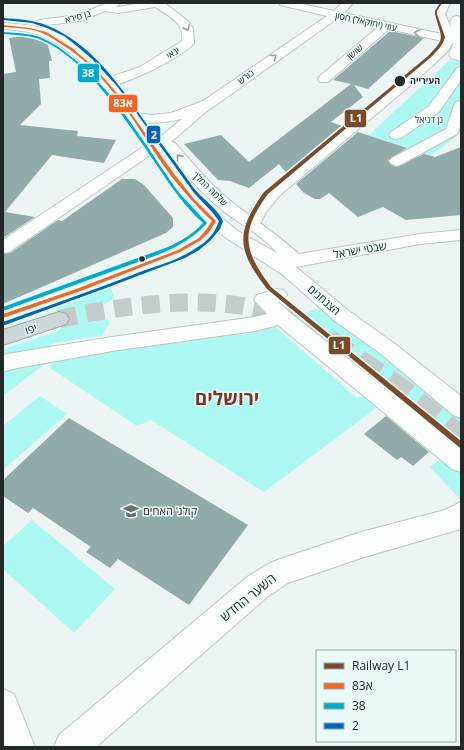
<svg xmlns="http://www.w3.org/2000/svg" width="464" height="750" font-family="'Open Sans',Heebo,sans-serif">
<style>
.green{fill:#abf9f2}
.building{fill:#90aba9}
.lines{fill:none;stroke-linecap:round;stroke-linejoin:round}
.highway-tunnel-far1{stroke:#c4cccb;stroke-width:18;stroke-dasharray:18 10;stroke-linecap:butt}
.highway-tunnel{stroke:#c4cccb;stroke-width:24;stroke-dasharray:24 12;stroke-linecap:butt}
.street-casing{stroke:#bdc4c3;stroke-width:2}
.secondary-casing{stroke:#bdc4c3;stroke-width:2}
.highway-casing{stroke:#99aaa8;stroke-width:2}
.street{fill:#fcfefd;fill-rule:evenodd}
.secondary{fill:#fcfefd;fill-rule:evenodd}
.highway{fill:#ccd8d7;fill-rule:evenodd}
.bus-1-casing{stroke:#e8f9f7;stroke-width:3}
.bus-2-casing{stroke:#e8f9f7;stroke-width:3}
.bus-3-casing{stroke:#e8f9f7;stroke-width:3}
.bus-1{fill:#f26522;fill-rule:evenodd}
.bus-2{fill:#00a9ce;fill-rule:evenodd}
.bus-3{fill:#0065bd;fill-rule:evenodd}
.rail-1-casing{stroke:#e8f9f7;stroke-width:3}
.rail-1{fill:#7a4b2a;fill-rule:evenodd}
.oneway{stroke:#9a9e9e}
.stop-dot{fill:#232929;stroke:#e8f9f7;stroke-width:1.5}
.labels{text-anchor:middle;stroke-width:3;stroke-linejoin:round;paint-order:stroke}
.far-street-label{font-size:9px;fill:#232929;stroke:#e8f9f7}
.far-stop-label{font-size:9px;font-weight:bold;fill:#232929;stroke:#e8f9f7;text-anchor:start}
.far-park-label{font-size:9px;fill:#253d3b;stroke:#e8f9f7}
.street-label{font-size:11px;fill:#232929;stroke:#e8f9f7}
.poi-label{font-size:11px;fill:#232929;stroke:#e8f9f7;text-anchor:start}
.near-street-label{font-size:13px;fill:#232929;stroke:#e8f9f7}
.town-label{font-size:19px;font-weight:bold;fill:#793521;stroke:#e8f9f7}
.line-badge{stroke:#e8f9f7;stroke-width:1.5}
.badge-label{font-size:11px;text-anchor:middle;font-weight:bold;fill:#fff}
</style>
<rect width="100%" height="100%" fill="#ecf5f4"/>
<!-- green -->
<path class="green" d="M461 44V131L456 137 428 158 405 147 369 135 455 55Z
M110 287 115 298 102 306 105 318 110 322 102 336 53 343 47 362 3 396V349L58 331 66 322 55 307Z
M324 306 461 417V455L295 317Z
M272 324 357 398 374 394 383 403 264 492 151 420 137 426 50 368 52 358Z
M40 396 67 414 3 470V426Z
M446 455 461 472V500L430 467Z
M32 520 115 589 74 633 3 569V546Z"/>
<!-- building -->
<path class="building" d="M390 31 424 38 368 89 354 85 363 97 331 122 342 126 286 172 279 164 249 188 230 181 218 180 184 144 221 135 249 162 351 84 333 80Z
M34 35 47 41 52 61H49L50 78 39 79 41 104 20 125 78 131 77 136 116 140 104 163 52 155 5 212 35 217 3 238V74L16 72 9 38Z
M358 132 407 148 388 160 391 165 396 167 424 154 435 157 461 147V215L406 220 383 207 358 217 329 193 320 199H315L304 193 296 184Z
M122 179H135L144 185 173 218V227L166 233 3 304V254L10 253 58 220 62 221Z
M386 416 429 452 413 466 401 457 397 460 364 434Z
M69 418 248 525 189 605 118 559 110 568 86 552 91 547 33 508 28 513 3 496V480Z"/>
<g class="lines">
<!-- highway-tunnel-far1 -->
<path class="highway-tunnel-far1" d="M59 319C124 305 215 292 278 315 297 322 313 332 329 342"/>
<!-- highway-tunnel -->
<path class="highway-tunnel" d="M328 341 398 388 461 438"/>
<defs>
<path id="street" d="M107 3H121L116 7H118L141 3H165L189 22 193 29 194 43C185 56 118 90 102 86L101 83 102 80 140 67 182 41C185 23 169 16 155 7L118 13 105 11 80 21 39 26 34 23 39 20 78 15Z
M279 3H298L334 11 342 3H353L344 13 442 34 435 14 440 3H450L445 14 451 28 450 21 453 17 457 16 461 17V61L451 58 449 55 454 41 446 53 418 79 279 196 266 212 258 228 252 229 246 228 243 224 252 209 268 189 379 98 438 47 442 41 389 29 328 82H320L318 79 320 76 378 27 338 18 213 107C186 120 158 127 128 120L126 117 128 114 133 113 152 115 171 113 203 101 327 16 280 5Z
M461 67V80L439 112 401 138 396 139 391 138 389 135 391 132 429 106 457 68Z
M461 101V125L457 134 402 164 397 166 392 164 389 161 392 158 446 129 454 105 456 102Z
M154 142 159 143 161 146 159 149 9 252 3 253V240L149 143Z
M277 289 284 290 287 295 284 300 278 302 289 312 461 448V472L452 469 278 325 255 331 112 351 12 369 3 372V355L7 354 112 337 255 317 267 314 254 300 257 295Z
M461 502V529L361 558 288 583 267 597 96 747H54L59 735 247 577 270 563 280 559 361 532 445 510Z
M3 689 14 694 35 747H3Z"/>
<path id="secondary" d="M3 23C18 24 34 25 48 30 93 47 123 94 150 131 165 152 180 172 195 193L208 207 238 231 277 253C264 236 239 224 222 210 200 192 182 171 165 149L163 146 164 143 160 142 158 139 203 101H213L215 104 171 142 175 143C193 164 211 185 233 203 255 220 278 235 299 254L420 234 461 230V240L420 244 296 267 349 311 395 344 461 396V418L453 415 381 354 335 321 283 275 216 231 206 243 185 255 88 293 3 323V309L74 285 173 247 193 235 205 222C189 209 178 192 166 175 135 131 92 54 39 35 28 31 15 30 3 29Z"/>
<path id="highway" d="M59 312 66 314 69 319 66 324 3 345V330Z"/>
</defs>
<!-- street casing -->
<use href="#street" class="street-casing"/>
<!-- secondary casing -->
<use href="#secondary" class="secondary-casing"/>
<!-- highway casing -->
<use href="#highway" class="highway-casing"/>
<!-- street -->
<use href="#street" class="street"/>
<!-- secondary -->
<use href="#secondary" class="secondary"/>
<!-- highway -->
<use href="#highway" class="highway"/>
<defs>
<path id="bus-1" d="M3 25 30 28 46 32 72 48 95 68 116 92 174 174 194 199 216 221 209 232 201 240 180 252 83 290 3 318V314L79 288 178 250 199 238 206 230 212 221C197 207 184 192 171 176 137 129 110 72 58 42 53 39 48 35 42 33 30 28 16 28 3 27Z"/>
<path id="bus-2" d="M3 32C16 33 30 33 42 38 60 46 75 59 89 72 125 108 150 153 180 194 189 204 198 213 207 223 194 238 178 246 160 254L3 311V307L168 247C181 241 193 234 203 223 184 206 170 185 156 164 134 132 113 100 86 72 72 59 57 46 39 39 28 35 15 35 3 34Z"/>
<path id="bus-3" d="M4 18C18 19 32 20 46 25 92 43 121 87 148 126 161 143 174 160 186 177 190 183 194 189 199 194 207 202 218 210 223 221L220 229 210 241 199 250 185 258 106 288 5 325 3 324V322C47 306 91 291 135 274 155 266 178 261 196 248 207 242 215 233 219 221L212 212 194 193 117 86 92 59 78 47 64 36 47 28 32 23 3 20Z"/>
</defs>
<!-- bus-1 casing -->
<use href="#bus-1" class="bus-1-casing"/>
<!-- bus-2 casing -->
<use href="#bus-2" class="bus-2-casing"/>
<!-- bus-3 casing -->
<use href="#bus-3" class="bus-3-casing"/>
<!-- bus-1 -->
<use href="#bus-1" class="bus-1"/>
<!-- bus-2 -->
<use href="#bus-2" class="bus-2"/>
<!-- bus-3 -->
<use href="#bus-3" class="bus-3"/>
<defs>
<path id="rail-1" d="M440 3H442L437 11V14L445 37C443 46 436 52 430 58L268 194C240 232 243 250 271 287L461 441V448L459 447 267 289C237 250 235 233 264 192L428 56C447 37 441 38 435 14V11Z"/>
</defs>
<!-- rail-1 casing -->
<use href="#rail-1" class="rail-1-casing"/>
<!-- rail-1 -->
<use href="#rail-1" class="rail-1"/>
</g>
<!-- one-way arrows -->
<defs><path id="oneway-chevron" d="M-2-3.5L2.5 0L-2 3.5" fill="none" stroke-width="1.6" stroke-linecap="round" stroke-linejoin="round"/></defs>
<g class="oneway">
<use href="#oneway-chevron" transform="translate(187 28) rotate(61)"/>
<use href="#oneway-chevron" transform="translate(417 33) rotate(-168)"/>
<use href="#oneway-chevron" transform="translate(274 57) rotate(-35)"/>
<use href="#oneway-chevron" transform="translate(179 157) rotate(-129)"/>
</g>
<!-- icons -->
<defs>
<symbol id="university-bare" viewBox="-9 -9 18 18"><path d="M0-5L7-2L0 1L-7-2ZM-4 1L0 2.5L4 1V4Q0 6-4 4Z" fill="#697070" stroke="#e8f9f7" stroke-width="2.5" paint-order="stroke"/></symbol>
</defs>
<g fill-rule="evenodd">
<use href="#university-bare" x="120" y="500" width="22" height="22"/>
</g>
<!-- markers -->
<g class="stop-dot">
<circle cx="400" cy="81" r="6"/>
<circle cx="142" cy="259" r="3.5"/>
</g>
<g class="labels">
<!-- far-street labels -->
<g class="far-street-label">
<text transform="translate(78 17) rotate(-16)" y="3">בן סירא</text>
<text transform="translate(366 22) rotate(12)" y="3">עוזי (יחזקאל) חסון</text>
<text transform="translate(355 52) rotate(-40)" y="3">שושן</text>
<text transform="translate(173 53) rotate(-31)" y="3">ינאי</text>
<text transform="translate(246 77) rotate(-36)" y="3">כורש</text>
<text transform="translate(210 189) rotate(44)" y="3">שלמה המלך</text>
</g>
<!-- far-stop labels -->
<g class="far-stop-label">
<text x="410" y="84">העירייה</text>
</g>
<!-- far-park labels -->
<g class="far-park-label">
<text x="429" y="123">גן דניאל</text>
</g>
<!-- street labels -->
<g class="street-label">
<text transform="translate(360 250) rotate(-10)" y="4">שבטי ישראל</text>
<text transform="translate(324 300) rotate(41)" y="4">הצנחנים</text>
<text transform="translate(31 329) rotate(-19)" y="4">יפו</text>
</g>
<!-- poi labels -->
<g class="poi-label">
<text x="143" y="515">קולג' האחים</text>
</g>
<!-- near-street labels -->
<g class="near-street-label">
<text transform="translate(248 597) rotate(-39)" y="5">השער החדש</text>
</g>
<!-- town labels -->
<g class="town-label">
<text x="227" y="405">ירושלים</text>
</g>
</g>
<g class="line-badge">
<rect x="77" y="63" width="23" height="20" rx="4" fill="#00a9ce"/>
<rect x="108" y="94" width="30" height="19" rx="4" fill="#f26522"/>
<rect x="344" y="109" width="23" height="19" rx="4" fill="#7a4b2a"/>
<rect x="146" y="125" width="15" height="19" rx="4" fill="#0065bd"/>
<rect x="328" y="336" width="23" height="19" rx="4" fill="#7a4b2a"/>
</g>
<g class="badge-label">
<text x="88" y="77">38</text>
<text x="123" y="107">83א</text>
<text x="356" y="122">L1</text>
<text x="154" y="139">2</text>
<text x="339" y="349">L1</text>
</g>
<!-- border -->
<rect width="464" height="750" fill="none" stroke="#232929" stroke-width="8"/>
<!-- legend -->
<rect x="316" y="650" width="140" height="92" fill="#e8f9f7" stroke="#99a6a5"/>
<rect x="324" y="663" width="20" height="6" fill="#7a4b2a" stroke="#99a6a5"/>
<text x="352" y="670" font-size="12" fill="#232929">Railway L1</text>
<rect x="324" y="683" width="20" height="6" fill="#f26522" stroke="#99a6a5"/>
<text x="352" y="690" font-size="12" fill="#232929">83א</text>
<rect x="324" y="703" width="20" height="6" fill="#00a9ce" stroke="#99a6a5"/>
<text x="352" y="710" font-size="12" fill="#232929">38</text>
<rect x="324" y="723" width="20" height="6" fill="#0065bd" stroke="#99a6a5"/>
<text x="352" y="730" font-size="12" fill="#232929">2</text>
</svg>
